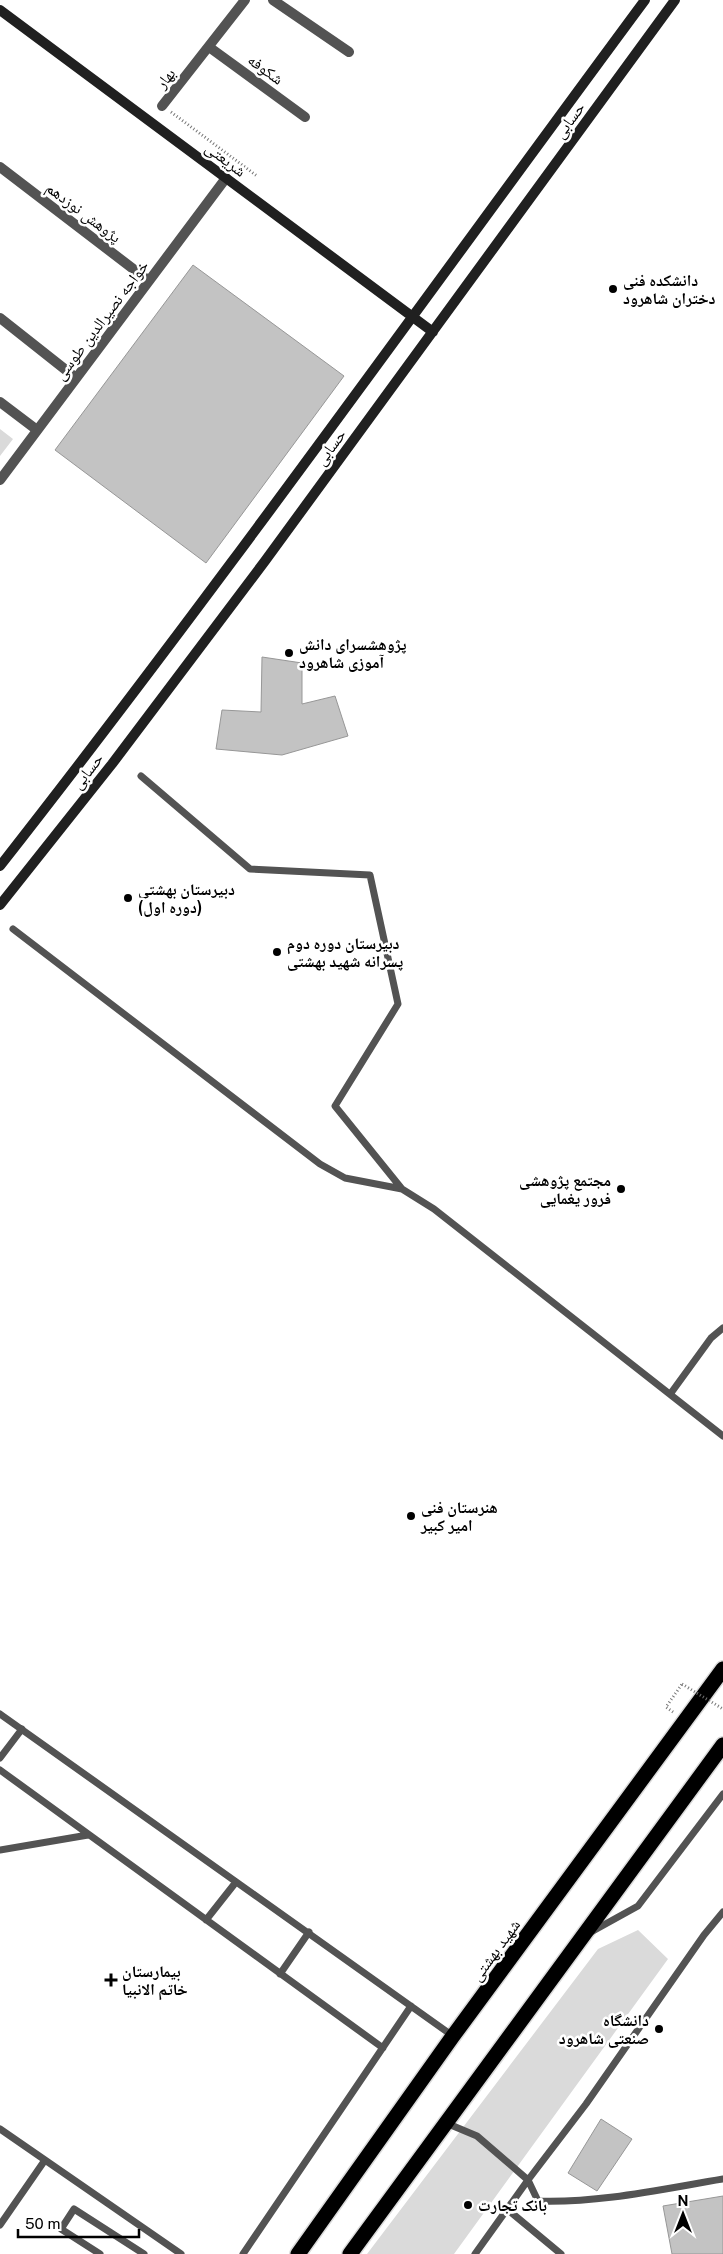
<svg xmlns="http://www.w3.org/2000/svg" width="723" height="2254" font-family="'Public Sans','Noto Naskh Arabic',sans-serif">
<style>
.green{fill:#dadada}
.building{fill:#c3c3c3;stroke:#979797}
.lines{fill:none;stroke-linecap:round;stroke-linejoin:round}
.highway-casing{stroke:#dbdbdb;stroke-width:18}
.path{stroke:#757575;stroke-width:3;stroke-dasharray:1 2.5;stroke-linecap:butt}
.lane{stroke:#535353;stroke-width:7}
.street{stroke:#535353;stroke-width:10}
.secondary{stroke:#202020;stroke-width:10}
.highway{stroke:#000;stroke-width:15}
.path-bridge{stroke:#757575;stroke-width:3;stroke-dasharray:1 2.5;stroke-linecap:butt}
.poi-dot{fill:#000;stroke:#fff;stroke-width:2}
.labels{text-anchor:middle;stroke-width:5;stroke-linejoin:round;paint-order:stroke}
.street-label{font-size:16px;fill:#000;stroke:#fff}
.poi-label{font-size:16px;font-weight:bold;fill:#000;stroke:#fff;text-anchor:start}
</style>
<rect width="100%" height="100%" fill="#fff"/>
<!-- green -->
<path class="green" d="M0 429 13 439 0 456Z
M638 1930 668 1959 454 2254H367L598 1949Z"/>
<!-- building -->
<path class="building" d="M193 265 344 376 206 563 55 450Z
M262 657 302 663V704L335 696 348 736 282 755 216 749 222 710 261 712Z
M601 2119 632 2139 597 2191 568 2173Z
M723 2196V2254H672L663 2206Z"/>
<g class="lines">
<defs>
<path id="highway" d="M298 2254 453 2036 723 1669
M350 2254 723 1745"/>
</defs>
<!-- highway casing -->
<use href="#highway" class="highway-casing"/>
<!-- path -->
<path class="path" d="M171 112 257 176
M673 1712 666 1707 682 1684"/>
<!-- lane -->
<path class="lane" d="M141 776 250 869 370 875 398 1004 335 1106 402 1189
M13 929 320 1164 345 1178 402 1189 434 1209 723 1436
M671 1393 711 1338 723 1328
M0 1714 453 2036
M0 1758 22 1729
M0 1770 383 2048
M0 1850 88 1835
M723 1912 704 1935 586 2104 528 2180 538 2201C601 2203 662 2189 723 2179
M206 1920 236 1882
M591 1932 638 1906 723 1794
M280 1974 309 1932
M446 2123 477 2136 528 2180 475 2254
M0 2129 181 2254
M507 2209 561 2254
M0 2225 45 2160
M100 2254 61 2229 74 2209 144 2254
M243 2254 411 2006"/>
<!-- street -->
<path class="street" d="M273 0 349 52
M209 47 305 117
M162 106 245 0
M0 167 149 281
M0 318 76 378
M0 402 37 430
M0 480 226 178"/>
<!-- secondary -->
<path class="secondary" d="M0 10 433 332
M0 866C222 583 431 289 645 0
M0 905 112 764 265 561 675 0"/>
<!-- highway -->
<use href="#highway" class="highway"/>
<!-- path-bridge -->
<path class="path-bridge" d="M682 1684 723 1709"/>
</g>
<!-- markers -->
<g class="poi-dot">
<circle cx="613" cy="289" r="5"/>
<circle cx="289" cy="653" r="5"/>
<circle cx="128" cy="898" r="5"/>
<circle cx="277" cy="952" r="5"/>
<circle cx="621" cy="1189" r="5"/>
<circle cx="411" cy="1516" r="5"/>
<path d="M108.5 1972.5h5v5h5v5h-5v5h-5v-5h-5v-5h5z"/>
<circle cx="659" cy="2029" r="5"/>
<circle cx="468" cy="2205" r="5"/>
</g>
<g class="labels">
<!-- street labels -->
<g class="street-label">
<text transform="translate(266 69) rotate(36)" y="6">شکوفه</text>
<text transform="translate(165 78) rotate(-52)" y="6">بهار</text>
<text transform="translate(569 120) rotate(-54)" y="6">حسابی</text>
<text transform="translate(226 159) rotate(37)" y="6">شریعتی</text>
<text transform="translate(84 212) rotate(37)" y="6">پژوهش نوزدهم</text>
<text transform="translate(101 320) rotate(-53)" y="6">خواجه نصیرالدین طوسی</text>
<text transform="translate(330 447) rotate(-54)" y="6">حسابی</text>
<text transform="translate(87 771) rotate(-52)" y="6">حسابی</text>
<text transform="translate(495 1950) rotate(-54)" y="6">شهید بهشتی</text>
</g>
<!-- poi labels -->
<g class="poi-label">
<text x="623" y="286">دانشکده فنی<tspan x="623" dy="18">دختران شاهرود</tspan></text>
<text x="299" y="650">پژوهشسرای دانش<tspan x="299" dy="18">آموزی شاهرود</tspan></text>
<text x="138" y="895">دبیرستان بهشتی<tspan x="138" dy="18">(دوره اول)</tspan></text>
<text x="287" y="949">دبیرستان دوره دوم<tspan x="287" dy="18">پسرانه شهید بهشتی</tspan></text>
<text x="611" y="1186" text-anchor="end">مجتمع پژوهشی<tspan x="611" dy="18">فرور یغمایی</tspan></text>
<text x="421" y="1513">هنرستان فنی<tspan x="421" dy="18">امیر کبیر</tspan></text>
<text x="122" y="1977">بیمارستان<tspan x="122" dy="18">خاتم الانبیا</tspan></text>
<text x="649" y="2026" text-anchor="end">دانشگاه<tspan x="649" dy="18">صنعتی شاهرود</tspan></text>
<text x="478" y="2211">بانک تجارت</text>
</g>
</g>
<!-- north arrow -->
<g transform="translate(683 2214)" stroke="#ffffff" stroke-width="4" paint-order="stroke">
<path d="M0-4L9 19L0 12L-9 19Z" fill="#000000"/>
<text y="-8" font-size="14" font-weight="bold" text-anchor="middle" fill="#000000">N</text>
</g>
<!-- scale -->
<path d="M18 2229v8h121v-8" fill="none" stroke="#000000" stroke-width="2.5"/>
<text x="25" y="2229" font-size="15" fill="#000000" stroke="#ffffff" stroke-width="4" paint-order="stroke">50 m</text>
</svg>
